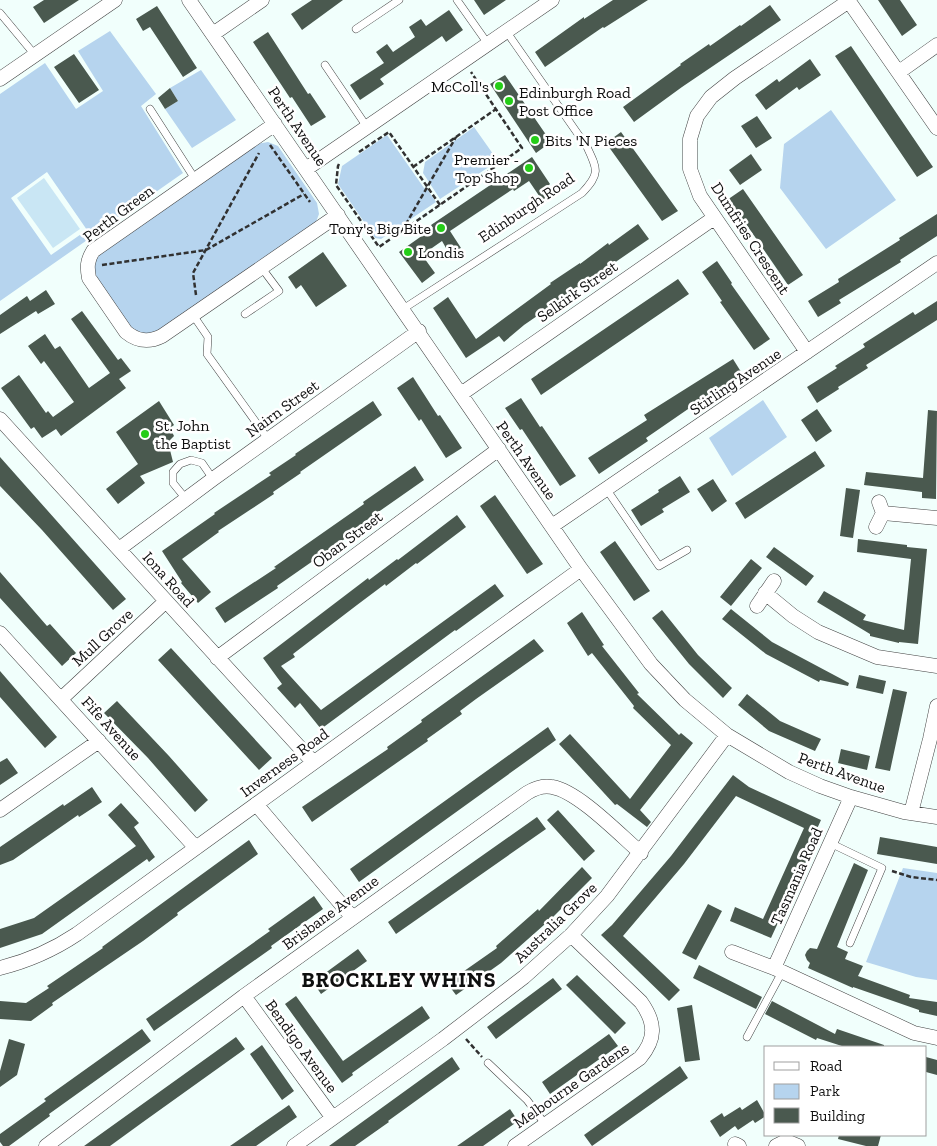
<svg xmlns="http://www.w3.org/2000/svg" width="937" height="1146" font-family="'Zilla Slab',serif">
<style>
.green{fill:#b6d4ee;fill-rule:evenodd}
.pitch{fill:#c9e6f4}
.building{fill:#4a594f}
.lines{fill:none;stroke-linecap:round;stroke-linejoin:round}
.service-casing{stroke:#424242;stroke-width:8}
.minor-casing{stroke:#424242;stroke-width:15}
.path{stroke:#313131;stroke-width:2.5;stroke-dasharray:5 2.5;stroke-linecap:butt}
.service{stroke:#fff;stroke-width:7}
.minor{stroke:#fff;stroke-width:14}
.poi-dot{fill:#25cd18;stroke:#fff;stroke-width:2}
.labels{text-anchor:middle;stroke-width:5;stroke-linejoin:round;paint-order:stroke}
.poi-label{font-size:16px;fill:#0f0f0f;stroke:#fff;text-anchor:start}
.street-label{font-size:16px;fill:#0f0f0f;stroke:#fff}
.district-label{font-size:21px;font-weight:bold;letter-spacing:1px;fill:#0f0f0f;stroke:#fff}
</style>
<rect width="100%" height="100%" fill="#f1fffc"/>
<!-- green -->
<path class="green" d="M110 31 156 94 141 106 183 173 0 301V94L45 63 76 109 103 91 78 51ZM47 172 87 230 51 255 11 198Z
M201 70 236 120 192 148 165 109 178 101 170 88Z
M831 110 896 200 826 249 780 188 784 144Z
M474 127 498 161 440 199 423 173 425 162Z
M387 135 424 188 427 189 436 202 381 239 375 238 338 184 342 166Z
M268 142 278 146 317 203 319 214 316 222 155 334 145 336 130 329 94 275 96 257 257 144Z
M763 400 787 437 732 476 709 438Z
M903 868 937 873V980L916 977 866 962Z"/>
<!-- pitch -->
<path class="pitch" d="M44 178 80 229 53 248 17 198Z"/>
<!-- building -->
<path class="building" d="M44 0H79L44 23 33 7Z
M312 0H343L302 30 291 14Z
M474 0H506L484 15Z
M613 0H648L604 28 603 27 545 67 535 52 584 17V19Z
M878 0H900L917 25 902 36Z
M770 5 781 20 682 87 634 122 623 107 681 65 680 64 709 44 710 46 740 25 741 26Z
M157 6 197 68 183 77 150 27 143 31 136 19Z
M449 10 463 30 446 42 442 36 380 79 384 84 360 100 350 85 384 63 376 52 387 44 393 52 415 37 409 27 421 19 426 26Z
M268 32 308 94 310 93 326 117 311 126 292 97 290 98 253 42Z
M851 46 933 167 917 177 835 56Z
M74 54 99 90 79 103 54 67Z
M810 59 821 75 799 90 797 87 766 110 755 95 777 79 779 82Z
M505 75 551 142 536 153 490 84Z
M170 88 178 101 165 109 158 98Z
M757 116 772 138 756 148 741 126Z
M621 132 678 211 662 221 606 143Z
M751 154 762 170 740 185 729 170Z
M532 157 550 184 547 187 553 197 544 203 529 181 514 191 513 189 450 231 461 248 450 255 442 241 422 255 435 273 422 283 399 252 433 228 431 225Z
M743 189 803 275 788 285 744 221 742 222 727 200Z
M937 214V236L900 260 901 262 839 300 841 303 818 317 808 301 839 282 838 279 900 240 899 238Z
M638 224 649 239 524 325 504 342 499 336 466 358 433 308 448 297 476 339 551 284 550 283 580 263V264L608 243 609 245Z
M323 252 347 286 316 307 301 285 296 289 288 277Z
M717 261 732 283 731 284 770 339 754 350 720 302 722 301 702 272Z
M678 279 689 294 541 395 531 379Z
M46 290 55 304 38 314 36 311 0 334V315L27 296 30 301Z
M937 301V320L866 365 868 368 838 387 839 389 817 403 807 387 837 368 835 366 865 347 863 344 913 312 915 315Z
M82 311 118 360 121 358 131 371 119 379 126 388 61 436 56 429 42 438 34 427 31 429 1 388 19 375 46 413 48 411 53 417 74 402 44 361 41 364 28 346 45 334 55 349 60 346 89 388 110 373 71 319Z
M733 359 743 375 691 407 646 438 648 441 599 474 588 458 647 420 644 415Z
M413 377 438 416 440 415 462 448 446 458 421 419 419 421 397 388Z
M521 398 540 427 542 426 576 476 560 486 522 429 520 430 505 408Z
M159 401 174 425 170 428 174 436 168 442 173 462 140 476 145 483 118 504 106 489 138 464 116 432Z
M373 401 382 415 300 472 301 473 273 492 274 494 218 531 219 532 182 559 211 592 198 603 181 583 182 582 162 551 215 514 214 513 271 475 269 473 296 455 295 454Z
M817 409 832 431 816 442 801 420Z
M928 410 937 411 936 499 922 498V492L864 485 866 472 923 478Z
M815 451 825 466 745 519 735 503Z
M0 457 126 599 113 610 42 530 0 486Z
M415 466 424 480 364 522 366 524 277 586 278 588 225 623 215 608 276 568 274 567 364 504 363 502Z
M680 476 690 492 662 509 664 512 641 526 631 510 659 492 658 490Z
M713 479 727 501 712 512 697 489Z
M846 488 860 490 853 538 840 536Z
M495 495 543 564 527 574 480 506Z
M457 515 466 527 417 564 416 563 386 586 385 584 357 605 293 654 295 657 281 666 321 710 495 584 504 596 456 631 455 630 321 729 300 703 295 708 277 688 282 684 263 658 368 578 369 580 397 559 398 560Z
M858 539 907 545V547L927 549 918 644 899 642V643L870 636V634L817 602 824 591 866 615 863 620 904 630 911 559 857 552Z
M615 541 650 591 634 601 600 552Z
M774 547 814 576 806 586 766 557Z
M751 559 762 568 731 606 720 597Z
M0 572 47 626 50 624 76 653 62 666 0 598Z
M731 609 772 642 849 683 848 686 820 680 819 682 766 654 722 619Z
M662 610 698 655 732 688 723 698 689 664 652 618Z
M582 612 604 645 602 646 639 693 637 694 679 735 681 733 693 743 640 810 651 822 647 827 617 804 615 805 559 744 570 734 630 799 671 745 633 708 634 706 592 653 588 656 567 623Z
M534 639 544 651 476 699 460 711 462 714 427 739 428 741 312 822 302 807 388 749 387 747 422 722 421 720Z
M171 648 272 758 259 770 158 660Z
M0 671 57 737 45 748 0 697Z
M859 675 886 681 883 694 856 688Z
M893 689 907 692 890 771 875 768Z
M747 694 780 721 821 739 815 751 769 731 738 705Z
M117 701 169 756 208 800 195 812 148 758 104 713Z
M548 727 556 740 359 882 350 869Z
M841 749 870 756 867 770 838 763Z
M7 758 18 773 0 785V762Z
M733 775 749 787 821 820 811 842 814 844 771 938 730 921 735 907 763 919 804 828 736 796 684 864 623 936 680 990 669 1001 601 935 612 925 671 856Z
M92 787 102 802 79 817 78 815 13 860 0 865V847L63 804 64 806Z
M121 803 139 823 134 827 155 857 149 862 147 859 42 934 0 948V929L34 918 136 846 108 815Z
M558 810 595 851 584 861 547 820Z
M537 817 546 829 396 934 388 922Z
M880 837 937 847V864L877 854Z
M249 840 258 854 177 913 178 915 143 941 52 1003 53 1005 31 1021 0 1019V1001L26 1003 49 988 47 986 103 948 102 947Z
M854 863 868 870 837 947 848 952 845 959 863 966 858 976 910 995 909 998 937 1002V1016L919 1012V1010L853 987V988L808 968 810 963 807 960 805 955 807 951 810 948 817 949Z
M582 867 592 878 553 917 501 963 456 995 447 983 497 948 496 946 538 909 539 911Z
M314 896 323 909 271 946 272 948 154 1031 146 1019 270 931 268 929Z
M708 904 722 911 696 960 682 953Z
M358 949 367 961 321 994 313 982Z
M699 965 762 997 756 1009 693 978Z
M577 975 626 1023 615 1034 566 985Z
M553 978 562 989 496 1039 487 1027Z
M296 996 343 1061 422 1006 430 1018 352 1073 353 1075 342 1083 285 1004Z
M772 1001 835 1034 837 1029 884 1045V1047H845L817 1038 816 1040 765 1014Z
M692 1005 700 1060 685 1062 677 1008Z
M142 1029 151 1041 49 1114 50 1116 9 1146H3L0 1142V1134L46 1101 44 1099Z
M609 1034 618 1046 550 1094 542 1082Z
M236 1037 245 1049 143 1122 110 1146H84Z
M9 1039 25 1044 17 1075 0 1087V1071Z
M262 1045 294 1091 282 1100 250 1054Z
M452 1057 460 1069 388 1121 389 1122 355 1146H329Z
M926 1057 937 1060V1075L926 1072Z
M680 1066 688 1078 592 1146 584 1135Z
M757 1100 766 1116 755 1123 753 1120 738 1130 735 1126 720 1137 710 1121 722 1113 724 1117 740 1107 742 1110Z
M289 1105 297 1117 256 1146H230Z
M510 1109 518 1121 483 1146H457Z
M839 1135H881L878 1146H866L838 1139Z"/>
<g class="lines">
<defs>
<path id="service" d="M457 0 488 44
M0 13 35 55
M356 29 399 0
M325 65 367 127
M150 109 195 179
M403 309 582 193C600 174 598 170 587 147L506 31
M245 314 279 291 261 267
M193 315 208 337 207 354 268 439
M607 490 659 566 687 550
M186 499 173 483V472L180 464 191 460 202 463 213 479
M830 843 882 868 850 943
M747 1037 782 972
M488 1063 527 1100 545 1124"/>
<path id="minor" d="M189 0 581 569 651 664 685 700 727 735 789 772 820 786 851 797 904 812 937 817
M848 0 937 128
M213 34 262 0
M899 72 937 45
M0 79 115 0
M275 124 93 251C87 261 87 267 89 278L126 332C137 341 148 343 162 336L338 215
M306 169 552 0
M807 352 700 196 690 169V139L697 116 711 97 735 78 849 1
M461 394 714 218
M0 419 313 762
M883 513 937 518
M552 526 937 263
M876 527 883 513 879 502
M119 549 213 479 419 331
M765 593 793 616 818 632 877 657 937 666
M757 606 774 581
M0 633 196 848
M217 658 499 449
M61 699 166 601
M256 804 352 917
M0 810 99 741
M911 813 930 739 937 706
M732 952 774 968 914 1033 937 1038
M0 968C28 961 53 950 77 934L581 569
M774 968 851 797
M244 996 332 1117
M735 1144 739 1146
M46 1146 244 996 527 793C535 788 543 785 552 787 578 791 620 835 641 853
M294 1146 443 1039 524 977 571 935 607 896 727 735
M515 1146 640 1058C656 1039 656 1023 641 1002L571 935
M776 1146 786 1141 798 1146"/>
</defs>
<!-- service casing -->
<use href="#service" class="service-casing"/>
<!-- minor casing -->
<use href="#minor" class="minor-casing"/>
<!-- path -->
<path class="path" d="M270 145 310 202
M359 152 389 132 440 205
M339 164 338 166 336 185 379 247 522 148 471 72
M413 167 496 109
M402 231 456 137
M102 265 206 250 304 194
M196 295 193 273 259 153
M892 871 911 877 937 880
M466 1039 482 1057"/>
<!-- service -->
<use href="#service" class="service"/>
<!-- minor -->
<use href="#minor" class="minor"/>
</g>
<!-- markers -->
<g class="poi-dot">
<circle cx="499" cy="86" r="5"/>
<circle cx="509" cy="101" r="5"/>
<circle cx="535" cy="140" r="5"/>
<circle cx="529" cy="168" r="5"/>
<circle cx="441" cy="228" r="5"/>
<circle cx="408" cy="252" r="5"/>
<circle cx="145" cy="434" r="5"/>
</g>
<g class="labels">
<!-- poi labels -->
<g class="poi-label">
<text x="489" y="92" text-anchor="end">McColl's</text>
<text x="519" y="98">Edinburgh Road<tspan x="519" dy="18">Post Office</tspan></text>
<text x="545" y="146">Bits 'N Pieces</text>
<text x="519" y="165" text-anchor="end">Premier -<tspan x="519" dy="18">Top Shop</tspan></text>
<text x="431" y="234" text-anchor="end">Tony's Big Bite</text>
<text x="418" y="258">Londis</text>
<text x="155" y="431">St. John<tspan x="155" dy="18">the Baptist</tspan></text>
</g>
<!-- street labels -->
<g class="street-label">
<text transform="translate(298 126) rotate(56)" y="6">Perth Avenue</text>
<text transform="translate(526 207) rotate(-34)" y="6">Edinburgh Road</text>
<text transform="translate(118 213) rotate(-37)" y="6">Perth Green</text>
<text transform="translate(751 238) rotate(57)" y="6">Dumfries Crescent</text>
<text transform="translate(577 291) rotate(-35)" y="6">Selkirk Street</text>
<text transform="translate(735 381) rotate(-34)" y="6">Stirling Avenue</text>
<text transform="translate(282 408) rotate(-36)" y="6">Nairn Street</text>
<text transform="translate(527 460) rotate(55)" y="6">Perth Avenue</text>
<text transform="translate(347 539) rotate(-37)" y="6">Oban Street</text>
<text transform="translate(169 579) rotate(48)" y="6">Iona Road</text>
<text transform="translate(102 637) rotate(-43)" y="6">Mull Grove</text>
<text transform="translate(112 728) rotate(48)" y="6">Fife Avenue</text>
<text transform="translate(284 762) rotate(-36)" y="6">Inverness Road</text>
<text transform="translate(842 772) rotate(20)" y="6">Perth Avenue</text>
<text transform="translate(796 876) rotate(-66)" y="6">Tasmania Road</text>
<text transform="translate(330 912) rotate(-36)" y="6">Brisbane Avenue</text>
<text transform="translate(555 922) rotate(-44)" y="6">Australia Grove</text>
<text transform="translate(302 1046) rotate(54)" y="6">Bendigo Avenue</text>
<text transform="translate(571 1085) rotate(-35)" y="6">Melbourne Gardens</text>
</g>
<!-- district labels -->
<g class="district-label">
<text x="399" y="987">BROCKLEY WHINS</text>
</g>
</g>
<!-- legend -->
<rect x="764" y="1046" width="162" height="90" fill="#ffffff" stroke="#9f9f9f"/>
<rect x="774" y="1062" width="25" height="8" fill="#ffffff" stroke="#9f9f9f"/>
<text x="810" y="1071" font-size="15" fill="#0f0f0f">Road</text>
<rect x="774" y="1084" width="25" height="15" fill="#b6d4ee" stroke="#9f9f9f"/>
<text x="810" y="1096" font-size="15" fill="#0f0f0f">Park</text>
<rect x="774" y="1108" width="25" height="15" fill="#4a594f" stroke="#9f9f9f"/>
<text x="810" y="1121" font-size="15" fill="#0f0f0f">Building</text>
</svg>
